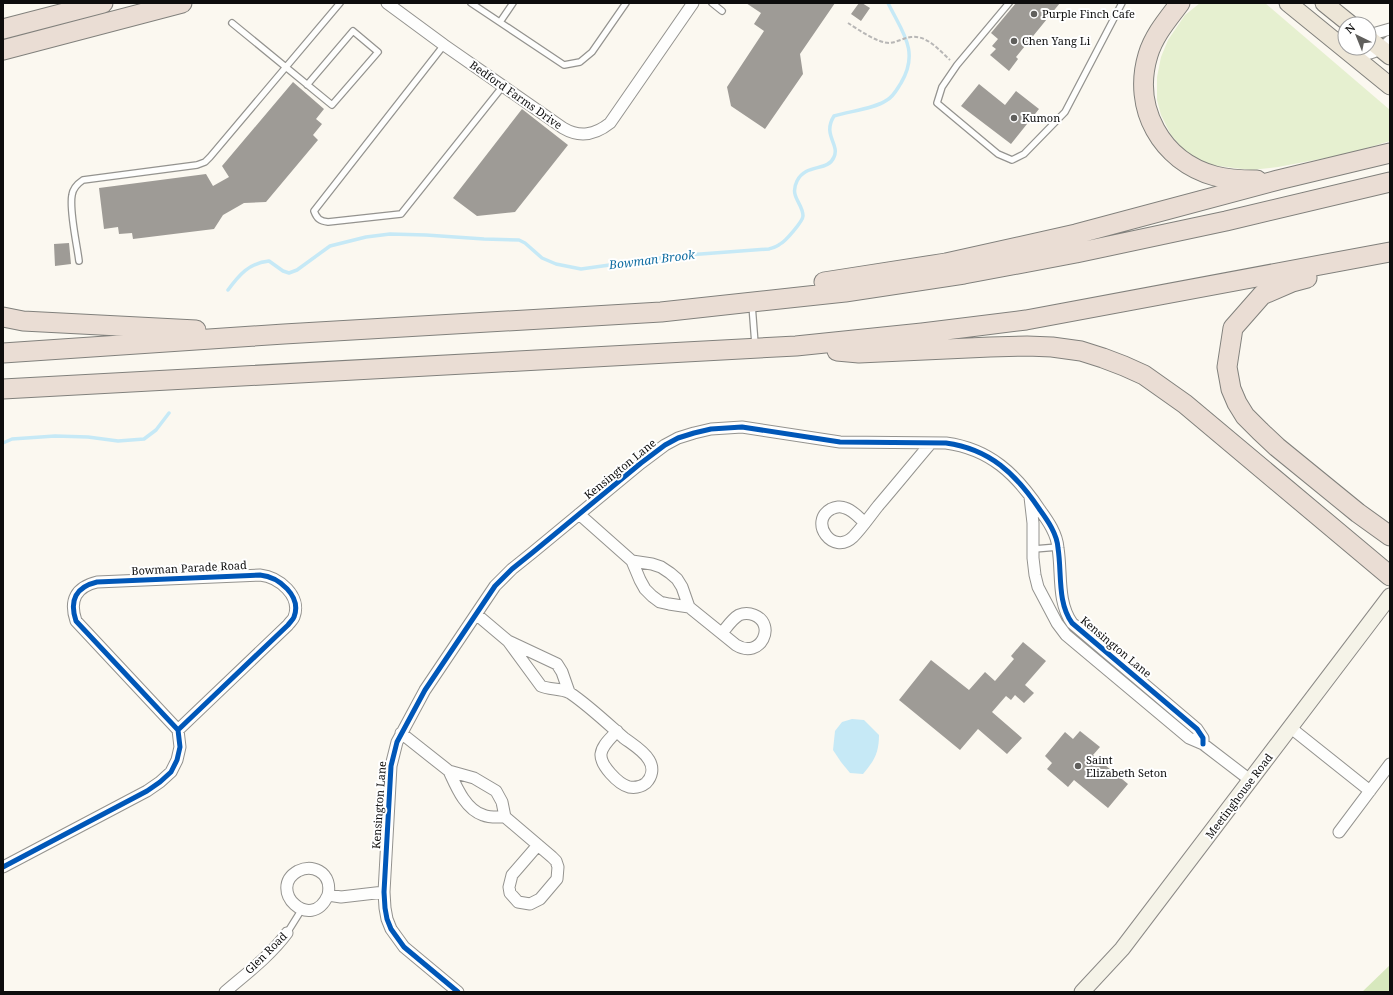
<svg xmlns="http://www.w3.org/2000/svg" width="1393" height="995" font-family="'Noto Serif',serif">
<style>
.green{fill:#e6f0d0}
.forest{fill:#d7e8bd}
.water{fill:#c6e9f6}
.lines{fill:none;stroke-linecap:round;stroke-linejoin:round}
.stream{stroke:#c6e9f6;stroke-width:3.5}
.building{fill:#9e9b96}
.lane-casing{stroke:#94938f;stroke-width:8}
.street-casing{stroke:#94938f;stroke-width:13}
.secondary-casing{stroke:#8b8986;stroke-width:17}
.primary-casing{stroke:#81807c;stroke-width:19}
.highway-casing{stroke:#81807c;stroke-width:21}
.path{stroke:#b8b7b6;stroke-width:2;stroke-dasharray:4 2;stroke-linecap:butt}
.lane{stroke:#fefefd;stroke-width:5.5}
.street{stroke:#fefefd;stroke-width:11}
.secondary{stroke:#f5f3e8;stroke-width:15}
.primary{stroke:#ede6d7;stroke-width:17}
.highway{stroke:#eaddd4;stroke-width:19}
.cycleway-casing{stroke:#fff;stroke-width:8}
.cycleway{stroke:#0057b8;stroke-width:5}
.poi-dot{fill:#605f5c;stroke:#fff;stroke-width:1.5}
.labels{text-anchor:middle;stroke-width:4;stroke-linejoin:round;paint-order:stroke}
.poi-label{font-size:11px;fill:#0d0d0d;stroke:#fff;text-anchor:start}
.street-label{font-size:11px;fill:#0d0d0d;stroke:#fff}
.water-label{font-size:12px;font-style:italic;fill:#126ea2;stroke:#fff}
</style>
<rect width="100%" height="100%" fill="#fbf8f0"/>
<!-- green -->
<path class="green" d="M1200 3H1265L1390 110V141L1347 154 1278 167 1251 170 1202 164 1185 151 1171 135 1161 115 1157 100V77L1161 57 1168 40 1185 15Z"/>
<!-- forest -->
<path class="forest" d="M1390 965V992H1362Z"/>
<!-- water -->
<path class="water" d="M852 719 864 720 879 735C879 753 874 761 863 774L850 773 841 762 833 750 835 731 842 722Z"/>
<g class="lines">
<!-- stream -->
<path class="stream" d="M228 290C239 275 249 263 269 261L283 271 289 273 297 270 330 246 366 237 390 234 426 235 484 239 519 240 525 243 542 258 556 264 581 269 674 256 769 249C772 248 777 247 780 244 785 242 803 221 803 216 803 203 789 197 797 181 806 163 828 172 834 157 840 144 822 135 834 116 850 111 874 109 887 100 894 96 897 89 901 83 920 51 902 32 888 3
M3 443 12 439 55 436 88 437 118 441 144 439 156 430 169 413"/>
</g>
<!-- building -->
<path class="building" d="M746 3H835L800 54 803 74 765 129 731 106 727 87 764 31 754 24 761 13Z
M859 3H862L870 8 861 21 851 14Z
M1016 3H1060L1016 57 1018 59 1009 71 990 55 996 49 992 46 998 39 991 33Z
M293 82 324 109 316 119 322 124 313 135 318 140 266 202 244 203 223 215 214 229 133 239 132 233 119 234 118 227 104 229 99 188 206 174 213 186 229 177 222 166Z
M979 84 1005 105 1016 91 1039 109 1011 144 961 106Z
M522 109 568 145 515 212 477 216 453 198Z
M69 243 71 264 55 266 54 244Z
M1023 642 1046 661 1025 685 1034 693 1024 703 1015 695 1011 700 1006 696 992 712 1022 738 1007 754 978 729 960 750 899 700 931 660 969 690 985 672 995 681 1014 659 1011 656Z
M1080 731 1100 747 1093 755 1128 784 1108 808 1074 780 1068 787 1047 769 1052 763 1045 756 1065 732 1073 739Z"/>
<g class="lines">
<defs>
<path id="lane" d="M471 3 564 65 580 62 592 52 626 3
M712 3 722 11
M1009 3 957 65 942 87 937 103 998 154 1012 160 1024 154 1065 112 1122 3
M500 22 513 3
M232 23 332 105 378 52 353 31 307 85
M444 45 314 211C317 219 320 221 328 222L401 214 503 86
M79 261C77 244 69 211 72 195 73 188 77 184 83 180L197 165 205 162 210 157 340 3
M752 305 755 344
M1034 549 1058 547
M287 933 302 909"/>
<path id="street" d="M387 3 444 45 563 128C580 138 595 135 610 123L693 3
M1369 35 1390 29
M1354 57C1369 54 1379 52 1390 41
M1030 497 1033 523V558L1035 575 1038 587 1057 623 1066 635 1189 738 1203 744 1250 780
M579 514 632 561 640 580 645 589 652 596 660 602 669 604 689 607
M865 523C859 518 853 510 845 508 841 506 835 507 831 509 808 522 833 556 853 537 862 528 870 516 878 506 896 485 913 464 931 443
M632 561 652 564 661 567 670 573 677 579 682 587 689 607 736 645C761 660 777 624 754 615 749 613 744 613 739 615 732 619 727 627 722 633
M476 614 508 641 557 664 562 672 569 692
M508 641 541 686C549 690 562 688 570 693 588 705 608 724 624 738 632 744 644 751 649 760 654 768 652 777 646 783 641 787 635 788 629 787 618 784 600 765 601 754 602 745 611 738 617 731
M1291 728 1370 791
M401 733 449 771 474 778 496 791 502 802 505 817 552 857 556 861 558 867 557 879 540 899 530 904 518 902 510 893 509 887 512 875 538 845
M449 771C456 786 465 809 483 815 490 818 497 817 505 817
M1339 832 1390 764
M3 867 147 791 160 782 171 772 177 760 180 747 178 730 76 621C69 600 76 587 97 582L260 575C279 577 302 596 294 617 293 620 290 622 288 625L178 730
M328 895C311 934 266 889 298 871 304 868 312 867 319 871 328 876 330 886 328 895L341 897 384 892
M225 992C246 974 270 956 287 933
M458 992 404 947 391 929 387 919 385 908 384 892 391 766 397 742 425 690 495 586 512 569 532 553 641 463 665 445 678 438 694 433 711 429 742 427 840 442 946 443C990 449 1016 474 1040 510 1048 521 1057 534 1058 548 1062 573 1057 602 1072 623L1197 729 1203 738V744"/>
<path id="secondary" d="M1082 992 1122 949 1390 596"/>
<path id="primary" d="M1288 3 1390 86
M1324 3 1350 24
M1369 39 1390 56"/>
<path id="highway" d="M1180 3C1168 19 1154 35 1148 55 1132 108 1161 161 1215 176 1229 180 1243 180 1257 180
M3 29 103 3
M3 50 182 3
M1307 278 1292 282 1262 295 1233 328 1227 367 1231 389 1237 403 1245 416 1260 431 1277 447 1358 513 1390 536
M824 282 946 263 1076 234 1278 180 1390 153
M3 317 23 321 196 330
M837 351 859 353 990 347 1027 346 1052 347 1081 351 1103 358 1124 366 1144 375 1185 404 1390 576
M3 353 284 334 661 312 845 292 964 274 1076 253 1226 221 1390 182
M3 389 796 346 922 333 1026 320 1390 252"/>
</defs>
<!-- lane casing -->
<use href="#lane" class="lane-casing"/>
<!-- street casing -->
<use href="#street" class="street-casing"/>
<!-- secondary casing -->
<use href="#secondary" class="secondary-casing"/>
<!-- primary casing -->
<use href="#primary" class="primary-casing"/>
<!-- highway casing -->
<use href="#highway" class="highway-casing"/>
<!-- path -->
<path class="path" d="M848 23C859 30 877 43 890 43 897 42 904 38 911 37 927 35 939 50 950 60"/>
<!-- lane -->
<use href="#lane" class="lane"/>
<!-- street -->
<use href="#street" class="street"/>
<!-- secondary -->
<use href="#secondary" class="secondary"/>
<!-- primary -->
<use href="#primary" class="primary"/>
<!-- highway -->
<use href="#highway" class="highway"/>
<defs>
<path id="cycleway" d="M3 867 147 791 160 782 171 772 177 760 180 747 178 730 76 621C69 600 76 587 97 582L260 575C279 577 302 596 294 617 293 620 290 622 288 625L178 730
M458 992 404 947 391 929 387 919 385 908 384 892 391 766 397 742 425 690 495 586 512 569 532 553 641 463 665 445 678 438 694 433 711 429 742 427 840 442 946 443C990 449 1016 474 1040 510 1048 521 1057 534 1058 548 1062 573 1057 602 1072 623L1197 729 1203 738V744"/>
</defs>
<!-- cycleway casing -->
<use href="#cycleway" class="cycleway-casing"/>
<!-- cycleway -->
<use href="#cycleway" class="cycleway"/>
</g>
<!-- markers -->
<g class="poi-dot">
<circle cx="1034" cy="14" r="4"/>
<circle cx="1014" cy="41" r="4"/>
<circle cx="1014" cy="118" r="4"/>
<circle cx="1078" cy="766" r="4"/>
</g>
<g class="labels">
<!-- poi labels -->
<g class="poi-label">
<text x="1042" y="18">Purple Finch Cafe</text>
<text x="1022" y="45">Chen Yang Li</text>
<text x="1022" y="122">Kumon</text>
<text x="1086" y="764">Saint<tspan x="1086" dy="13">Elizabeth Seton</tspan></text>
</g>
<!-- street labels -->
<g class="street-label">
<text transform="translate(516 95) rotate(35)" y="4">Bedford Farms Drive</text>
<text transform="translate(620 469) rotate(-39)" y="4">Kensington Lane</text>
<text transform="translate(189 568) rotate(-3)" y="4">Bowman Parade Road</text>
<text transform="translate(1116 647) rotate(40)" y="4">Kensington Lane</text>
<text transform="translate(1239 796) rotate(-53)" y="4">Meetinghouse Road</text>
<text transform="translate(379 805) rotate(-86)" y="4">Kensington Lane</text>
<text transform="translate(266 953) rotate(-45)" y="4">Glen Road</text>
</g>
<!-- water labels -->
<g class="water-label">
<text transform="translate(652 260) rotate(-7)" y="4">Bowman Brook</text>
</g>
</g>
<!-- border -->
<rect width="1393" height="995" fill="none" stroke="#0d0d0d" stroke-width="8"/>
<!-- north arrow -->
<g transform="translate(1357 36) rotate(317)"><circle r="19" fill="#ffffff" stroke="#9e9e9e"/>
<path d="M0-3L7 15L0 10L-7 15Z" fill="#605f5c"/>
<text y="-6" font-size="11" font-weight="bold" text-anchor="middle" fill="#0d0d0d">N</text>
</g>
</svg>
